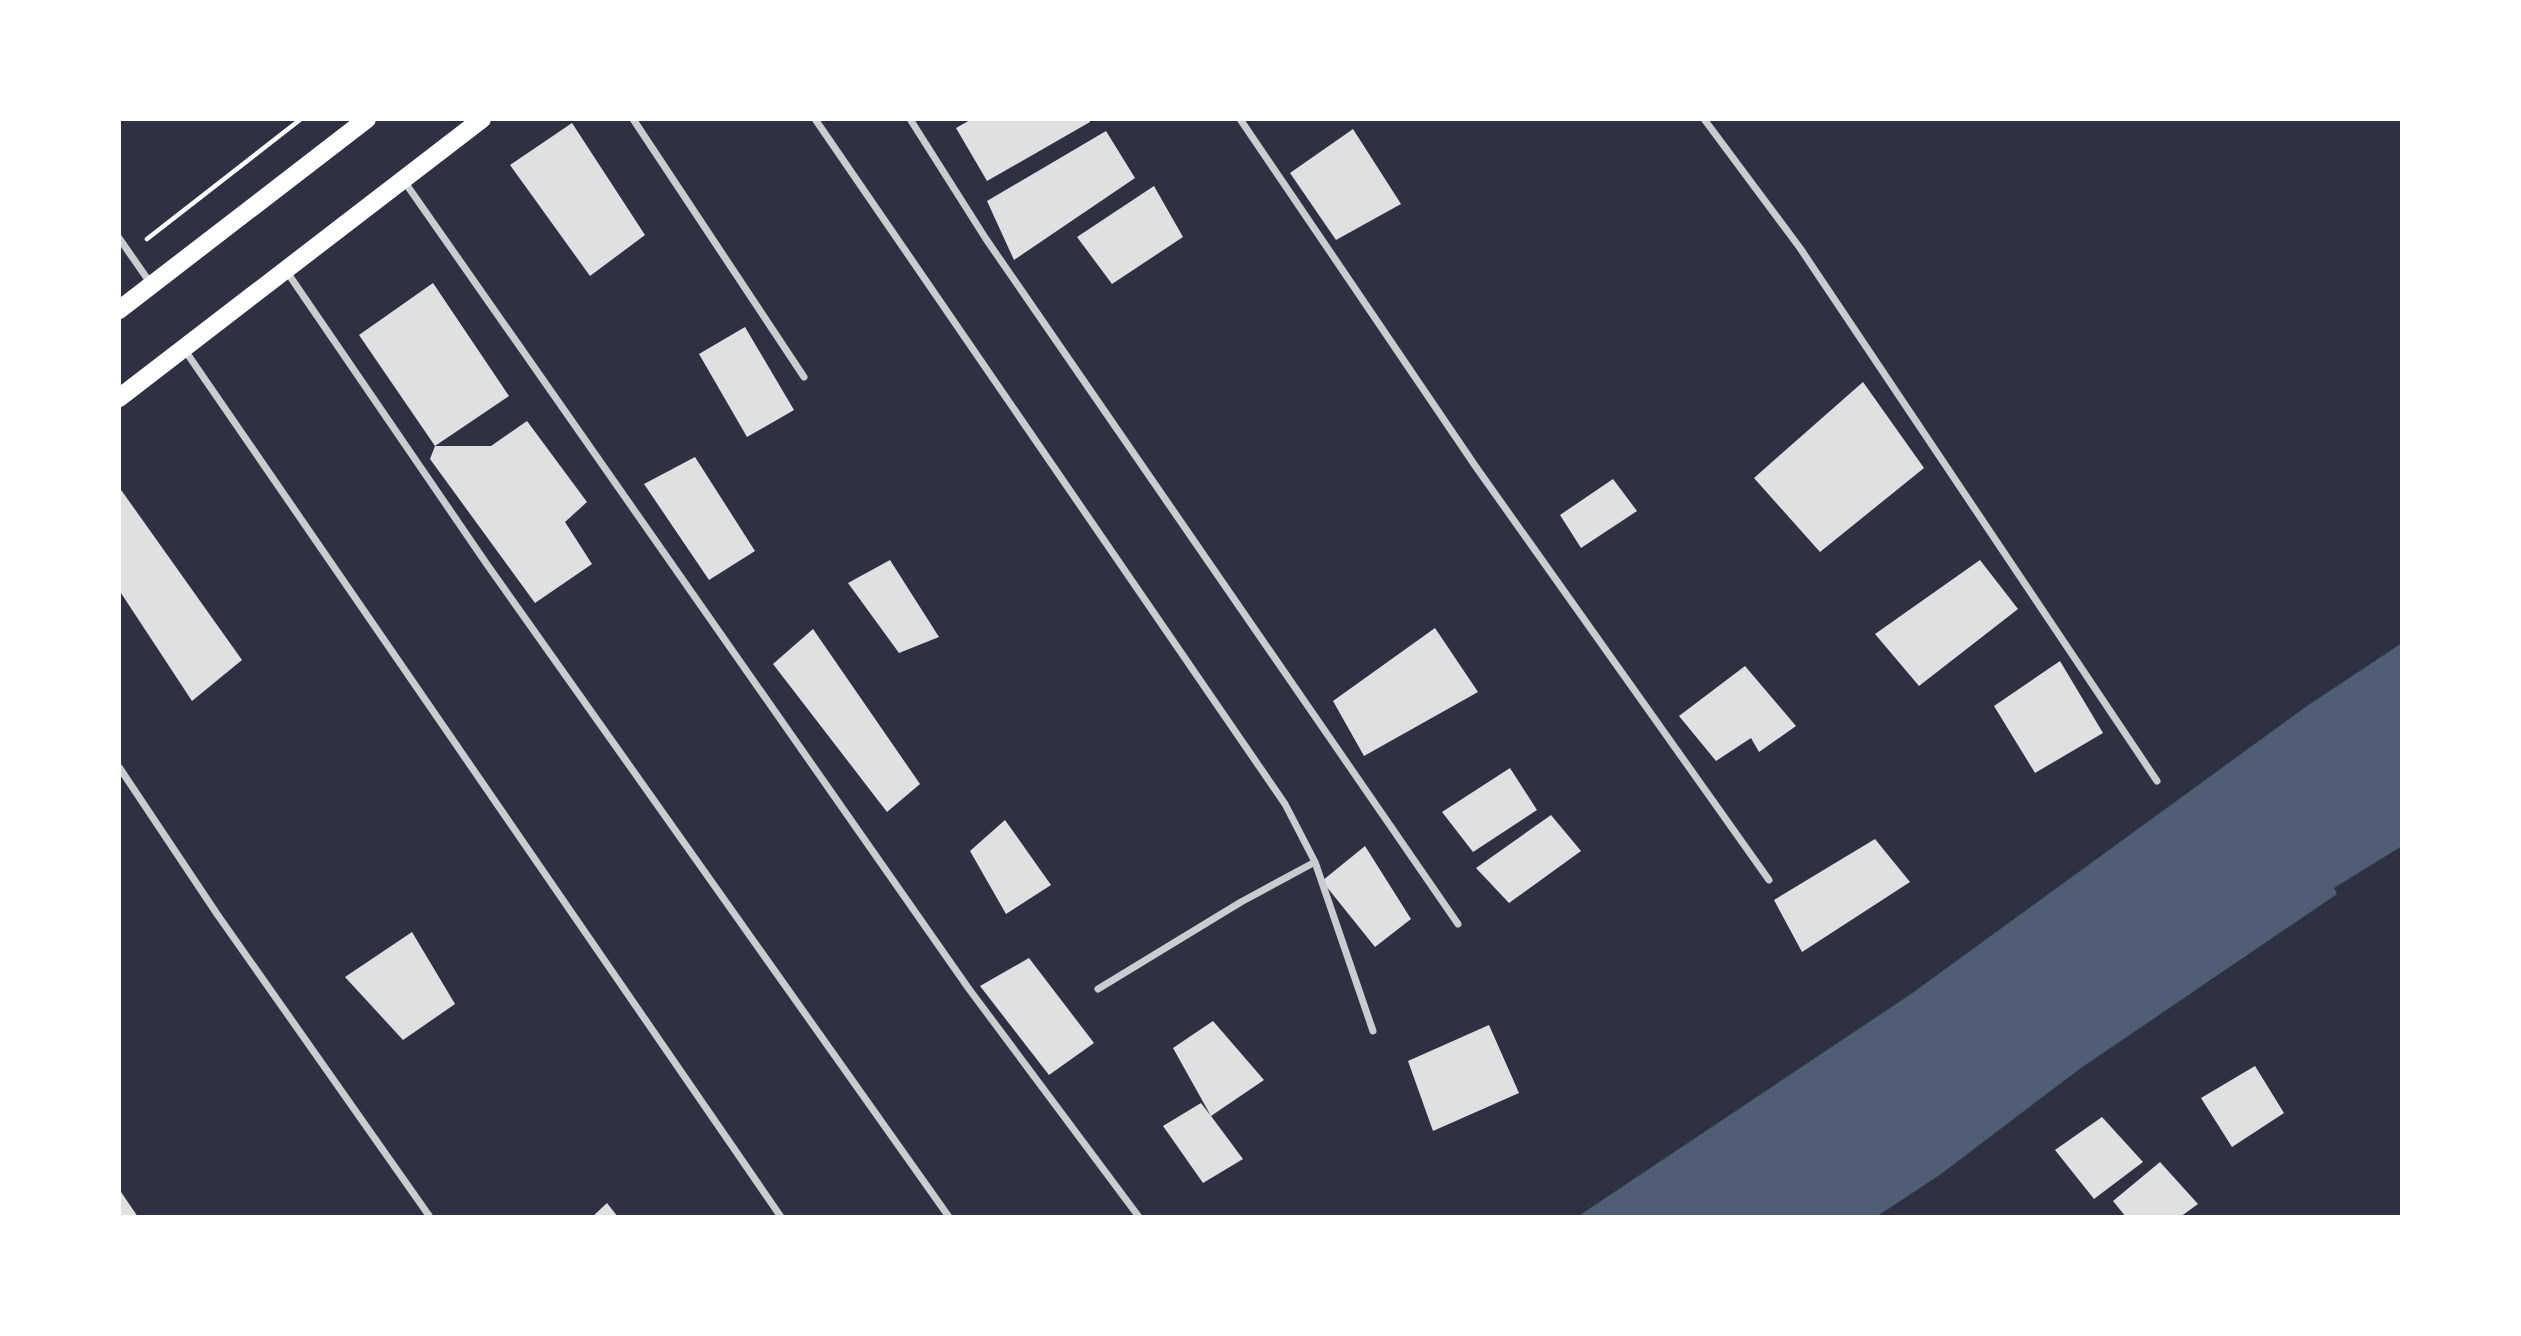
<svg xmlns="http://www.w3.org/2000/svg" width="2521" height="1336" font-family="'Noto Sans',sans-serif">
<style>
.water{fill:#4f5d75}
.building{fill:#e0e0e3}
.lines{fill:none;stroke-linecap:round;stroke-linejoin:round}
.path{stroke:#fff;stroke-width:4.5}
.minor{stroke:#caccd0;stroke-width:7}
.primary{stroke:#fff;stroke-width:18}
</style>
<rect width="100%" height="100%" fill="#2d3142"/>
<!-- water -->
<path class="water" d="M2402 643V846L2334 888 2337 894 2081 1068 1941 1174 1876 1217H1577L1911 994 2307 706Z"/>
<!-- building -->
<path class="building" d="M972 119H1089L1090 122 987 181 956 128Z
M572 123 645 235 590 276 510 165Z
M1353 129 1401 204 1336 240 1290 173Z
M1106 131 1135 178 1014 260 987 201Z
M1154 186 1183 237 1112 284 1077 237Z
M433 283 509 396 435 446 359 335Z
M745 327 794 410 747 437 699 354Z
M1863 382 1924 468 1820 552 1754 478Z
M527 421 587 502 565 522 592 564 535 603 430 459 435 446H491Z
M695 457 755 551 709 580 644 484Z
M1613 479 1637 511 1581 548 1560 515Z
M119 487 242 660 192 701 119 590Z
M890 560 939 637 899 653 848 583Z
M1980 560 2018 609 1919 686 1875 634Z
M1435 628 1478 692 1364 756 1333 701Z
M813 629 920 784 887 812 773 664Z
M2060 661 2103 733 2035 773 1994 706Z
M1745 666 1796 726 1759 752 1751 738 1716 761 1679 716Z
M1510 768 1537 810 1473 852 1442 812Z
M1551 815 1581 851 1509 903 1476 868Z
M1005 820 1051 885 1006 914 970 851Z
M1875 839 1910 882 1802 952 1774 900Z
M1365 846 1411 919 1375 947 1322 881Z
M412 932 455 1004 403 1040 345 977Z
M1029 958 1094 1043 1049 1075 980 986Z
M1213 1021 1264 1080 1211 1116 1243 1159 1203 1183 1163 1126 1201 1103 1211 1116 1173 1048Z
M1489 1025 1519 1093 1433 1131 1408 1061Z
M2255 1066 2284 1113 2232 1147 2201 1098Z
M2102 1117 2143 1162 2094 1199 2055 1150Z
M2160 1162 2198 1204 2180 1217H2126L2113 1201Z
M119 1189 138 1217H119Z
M607 1203 618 1217H592Z"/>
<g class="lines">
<!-- path -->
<path class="path" d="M147 239 301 119"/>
<!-- minor -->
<path class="minor" d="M633 119 804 377
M815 119 1285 804 1315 862 1373 1031
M910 119 986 239 1458 924
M1240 119 1476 467 1769 880
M1704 119 1800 248 2157 781
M404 181 969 989 1139 1217
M119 238 151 284
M287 272 486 563 949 1217
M184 349 781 1217
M119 767 217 914 430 1217
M1098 989 1241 902 1315 862"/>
<!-- primary -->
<path class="primary" d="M119 310 367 119
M119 398 482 119"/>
</g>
<!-- border -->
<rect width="2521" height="1336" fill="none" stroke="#ffffff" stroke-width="242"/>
</svg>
